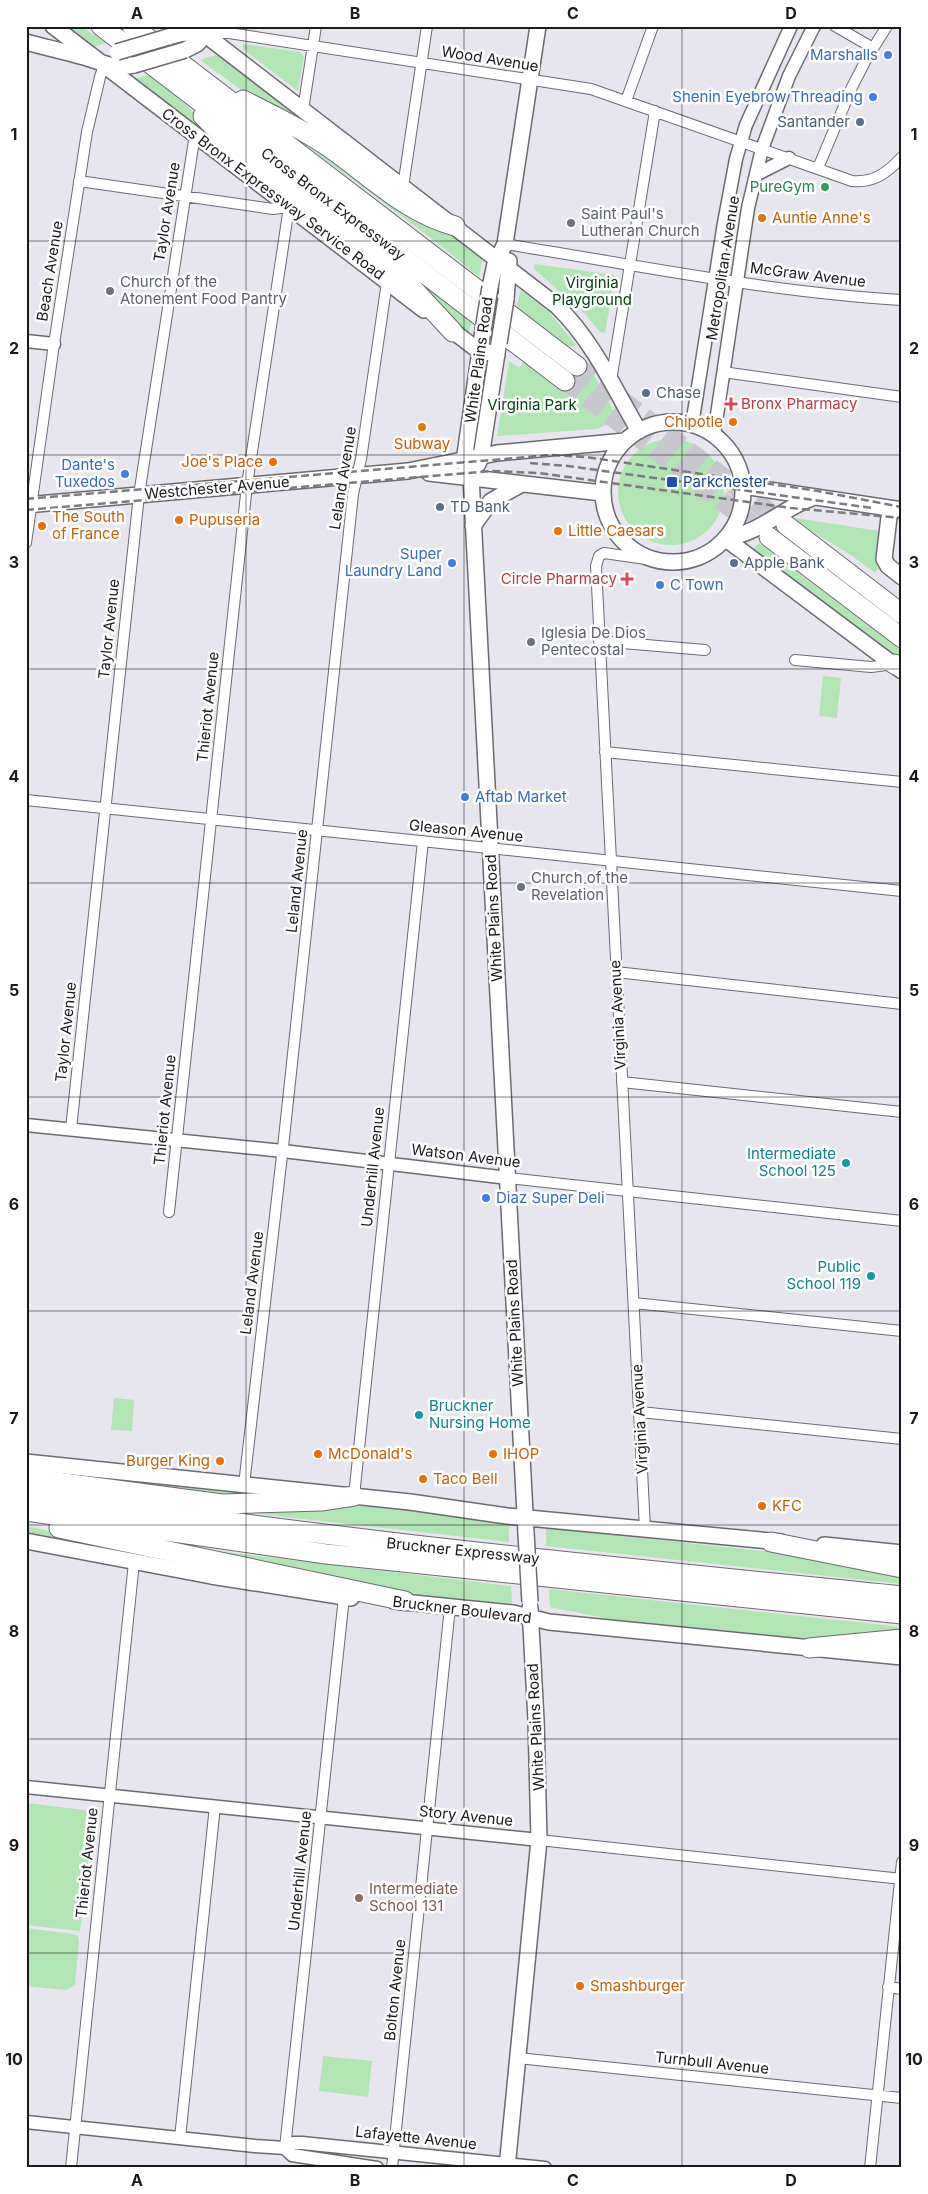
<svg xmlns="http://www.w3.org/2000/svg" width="928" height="2194" font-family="Inter,sans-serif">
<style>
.green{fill:#b1e6b4}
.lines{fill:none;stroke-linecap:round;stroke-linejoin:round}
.motorway-tunnel{stroke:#c8c6ce;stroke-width:19;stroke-dasharray:19 9;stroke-linecap:butt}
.minor-casing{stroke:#6c6a71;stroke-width:12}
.tertiary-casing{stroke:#6c6a71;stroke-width:15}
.secondary-casing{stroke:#6c6a71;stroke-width:18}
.motorway-casing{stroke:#6c6a71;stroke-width:21}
.minor{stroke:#fff;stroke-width:10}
.tertiary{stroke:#fff;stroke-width:12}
.secondary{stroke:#fff;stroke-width:15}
.motorway{stroke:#fff;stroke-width:19}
.rail{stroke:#7b7a7f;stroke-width:2.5;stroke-dasharray:8 4;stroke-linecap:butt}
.secondary-bridge-casing{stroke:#6c6a71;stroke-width:18;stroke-linecap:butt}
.secondary-bridge{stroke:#fff;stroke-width:15}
.grid{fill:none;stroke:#1a191c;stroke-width:1;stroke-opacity:0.55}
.shop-dot{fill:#3f7fe0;stroke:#fff;stroke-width:2}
.service-dot{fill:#5c6f8a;stroke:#fff;stroke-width:2}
.leisure-dot{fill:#2e9e5b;stroke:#fff;stroke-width:2}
.food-dot{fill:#e8710a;stroke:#fff;stroke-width:2}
.worship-dot{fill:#6b7280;stroke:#fff;stroke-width:2}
.health-dot{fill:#e0444e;stroke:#fff;stroke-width:2}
.transit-dot{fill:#1a4fb4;stroke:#fff;stroke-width:2}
.culture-dot{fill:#0f9aa8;stroke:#fff;stroke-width:2}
.education-dot{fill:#8d6e63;stroke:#fff;stroke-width:2}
.labels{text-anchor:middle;stroke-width:5;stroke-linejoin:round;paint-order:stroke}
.shop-label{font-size:15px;fill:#366cbe;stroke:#fff;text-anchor:end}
.street-label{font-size:15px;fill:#1a191c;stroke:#fff}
.service-label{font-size:15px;fill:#4e5e75;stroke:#fff;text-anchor:start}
.leisure-label{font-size:15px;fill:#27864d;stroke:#fff;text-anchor:end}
.worship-label{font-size:15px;fill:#5b616d;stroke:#fff;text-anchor:start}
.food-label{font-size:15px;fill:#c56008;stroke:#fff;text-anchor:start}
.park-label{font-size:15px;fill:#044313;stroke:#fff}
.health-label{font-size:15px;fill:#be3a42;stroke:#fff;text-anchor:start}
.transit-label{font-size:15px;fill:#164399;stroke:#fff;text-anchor:start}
.culture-label{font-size:15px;fill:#0d838f;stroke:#fff;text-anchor:end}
.education-label{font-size:15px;fill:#785e54;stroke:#fff;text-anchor:start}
.neatline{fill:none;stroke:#1a191c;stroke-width:2}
.grid-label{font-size:16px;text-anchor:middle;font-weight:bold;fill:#1a191c}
</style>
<rect width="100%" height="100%" fill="#e7e5ed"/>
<!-- green -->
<path class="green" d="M62 26H81L106 43 90 48Z
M243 44 300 52 304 57 298 91 243 49Z
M219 54 339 146 240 89 200 60Z
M151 74 185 104 216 136 213 141 134 79Z
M283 128 459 239 483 257 479 277 435 241Z
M535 264 615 275 605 333 600 332 585 314 534 269Z
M394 265 472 321 468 334 453 323Z
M521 290 549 312 576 345 570 347 516 308Z
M584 357 618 419 597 429 497 436 509 361 519 368 524 362 558 389Z
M618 492a53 53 0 1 1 106 0a53 53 0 1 1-106 0Z
M796 518 879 531 875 559 878 569 875 573 851 555 793 520Z
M759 543 902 651V661L885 652 751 550Z
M823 676 841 678 837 718 819 716Z
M114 1398 134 1400 132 1431 111 1430Z
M26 1467 270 1492 210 1500Z
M365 1506C414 1508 461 1515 509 1524V1542L250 1513V1510Z
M26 1526 258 1576 26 1535Z
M546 1528 789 1554 902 1574V1584L546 1546Z
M216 1551 511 1586 512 1603 488 1602 348 1586 214 1555Z
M549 1589 902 1627V1633L805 1640 614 1620 550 1607Z
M26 1803 94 1811 80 1931 26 1925Z
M26 1928 73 1934 78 1936 79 1942 75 1985 66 1990 26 1986Z
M323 2056 372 2061 368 2097 319 2091Z"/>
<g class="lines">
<!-- motorway-tunnel -->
<path class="motorway-tunnel" d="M577 366 786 525
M565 381 769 537"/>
<defs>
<path id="minor" d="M835 26 873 48
M205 35 216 33H229L591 89 852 181C874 183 887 173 902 157
M626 101 653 26
M303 110 316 26
M818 168 852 87 867 58 887 26
M79 181 273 209 289 207 247 485 169 1212
M403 187 427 26
M505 244C636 265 768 292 902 300
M723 372 902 397
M611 381 655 111
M26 543 54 344 87 132 100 77 104 65
M599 641 705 650
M795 660 871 667 894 664
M605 752 902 782
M26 800 902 891
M616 972 902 1004
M622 1082 902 1112
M71 1129 139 495 195 134
M508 1178 902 1221
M634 1303 902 1331
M640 1412 902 1439
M244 1485 284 1138 353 494 361 459 387 282
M354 1496 423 841
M645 1529 596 566 599 556 604 553 653 560
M539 1840 902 1879
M888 1987 902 1989
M518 2058 902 2098
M180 2138 215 1806
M285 2148 344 1597
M71 2168 134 1562
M392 2168 450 1607
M870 2168 902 1862"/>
<path id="tertiary" d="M757 174 789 158
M26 341 54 344
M692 425 724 223 736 159 746 125 791 26
M714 435 748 208 762 149 789 76 814 26
M26 1125 283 1151 508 1178
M26 1787 539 1840
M26 2122 255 2146 285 2148 293 2143H302L545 2168
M285 2148 292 2155 377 2168"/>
<path id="secondary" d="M53 26 424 310
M194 26 557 306C593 341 614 388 639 431
M168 37 184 33 204 35
M26 42C44 47 63 51 80 56 100 61 113 70 134 65
M185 50 197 44 205 35
M490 287 495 264 505 244 538 26
M506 299 509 261
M445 325 475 348 497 355
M483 330 464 461 471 477 526 1533
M603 492a70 70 0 1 1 140 0a70 70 0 1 1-140 0Z
M478 464 481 457 498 347
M429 473 602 493
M743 486 902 510
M26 505 408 471 497 453 625 441
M890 509 884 559 888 566 902 577
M473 526 491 501 520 485
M727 538C759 533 782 509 812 498
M726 539 902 671
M26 1462 410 1502 507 1516 781 1542
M26 1541 211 1576 351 1598
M824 1545 902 1553
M394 1601 513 1613 549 1622 902 1657
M507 2168 539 1840 536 1720 530 1608"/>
<path id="motorway" d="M101 26 565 381
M132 26 577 366
M243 100C272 115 303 129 330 148 370 176 406 213 455 226
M203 116 234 147 256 166 404 279 453 332
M786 525 902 614
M769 537 902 638
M894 664 902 667
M26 1478 222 1504 321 1501 354 1496
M26 1492C317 1539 609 1566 902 1596
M26 1511 326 1554 902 1614
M59 1528 405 1601
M771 1542 902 1568
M809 1648 902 1639"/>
</defs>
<!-- minor casing -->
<use href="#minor" class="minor-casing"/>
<!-- tertiary casing -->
<use href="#tertiary" class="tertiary-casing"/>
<!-- secondary casing -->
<use href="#secondary" class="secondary-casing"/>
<!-- motorway casing -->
<use href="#motorway" class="motorway-casing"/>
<!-- minor -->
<use href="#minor" class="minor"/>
<!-- tertiary -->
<use href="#tertiary" class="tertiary"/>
<!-- secondary -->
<use href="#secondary" class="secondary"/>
<!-- motorway -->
<use href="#motorway" class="motorway"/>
<!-- rail -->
<path class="rail" d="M530 463 568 466 872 508
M26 499 551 455 586 457 818 491 902 507
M26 510 492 471 539 473 791 508 902 518"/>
<defs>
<path id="secondary-bridge" d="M117 52 168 37
M134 65 185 50
M483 330 490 287
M499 343 506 299
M526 1533 530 1602"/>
</defs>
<!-- secondary-bridge casing -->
<use href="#secondary-bridge" class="secondary-bridge-casing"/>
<!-- secondary-bridge -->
<use href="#secondary-bridge" class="secondary-bridge"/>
</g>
<!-- grid -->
<path class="grid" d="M246 26V2168M464 26V2168M682 26V2168M26 241H902M26 455H902M26 669H902M26 883H902M26 1097H902M26 1311H902M26 1525H902M26 1739H902M26 1953H902"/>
<!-- markers -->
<g class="shop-dot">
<circle cx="888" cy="55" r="5"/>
<circle cx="873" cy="97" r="5"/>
<circle cx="125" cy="474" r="5"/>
<circle cx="452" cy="563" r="5"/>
<circle cx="660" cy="585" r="5"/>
<circle cx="465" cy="797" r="5"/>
<circle cx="486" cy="1198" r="5"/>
</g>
<g class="service-dot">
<circle cx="860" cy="122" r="5"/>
<circle cx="646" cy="393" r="5"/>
<circle cx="440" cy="507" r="5"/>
<circle cx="734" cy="563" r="5"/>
</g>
<circle class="leisure-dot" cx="825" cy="187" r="5"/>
<g class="food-dot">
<circle cx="762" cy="218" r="5"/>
<circle cx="733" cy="422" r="5"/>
<circle cx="422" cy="427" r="5"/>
<circle cx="273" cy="462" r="5"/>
<circle cx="179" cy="520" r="5"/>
<circle cx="42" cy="526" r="5"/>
<circle cx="558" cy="531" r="5"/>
<circle cx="318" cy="1454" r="5"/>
<circle cx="493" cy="1454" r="5"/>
<circle cx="220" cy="1461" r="5"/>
<circle cx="423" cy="1479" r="5"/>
<circle cx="762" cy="1506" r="5"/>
<circle cx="580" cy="1986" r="5"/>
</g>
<g class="worship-dot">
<circle cx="571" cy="223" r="5"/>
<circle cx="110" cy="291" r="5"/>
<circle cx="531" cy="642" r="5"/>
<circle cx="521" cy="887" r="5"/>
</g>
<g class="health-dot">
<path d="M728.5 396.5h5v5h5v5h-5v5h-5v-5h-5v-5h5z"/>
<path d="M624.5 571.5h5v5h5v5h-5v5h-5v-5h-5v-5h5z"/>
</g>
<rect class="transit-dot" x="666" y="476" width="12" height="12" rx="2.5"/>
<g class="culture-dot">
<circle cx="846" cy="1163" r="5"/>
<circle cx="871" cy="1276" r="5"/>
<circle cx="419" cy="1415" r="5"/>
</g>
<circle class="education-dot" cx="359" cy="1898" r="5"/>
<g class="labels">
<!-- shop labels -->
<g class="shop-label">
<text x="878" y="60">Marshalls</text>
<text x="863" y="102">Shenin Eyebrow Threading</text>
<text x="115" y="470">Dante's<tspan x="115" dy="17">Tuxedos</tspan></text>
<text x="442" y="559">Super<tspan x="442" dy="17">Laundry Land</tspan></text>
<text x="670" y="590" text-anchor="start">C Town</text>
<text x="475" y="802" text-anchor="start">Aftab Market</text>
<text x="496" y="1203" text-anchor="start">Diaz Super Deli</text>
</g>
<!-- street labels -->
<g class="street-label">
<text transform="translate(490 59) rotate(9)" y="5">Wood Avenue</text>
<text transform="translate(273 194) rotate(37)" y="5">Cross Bronx Expressway Service Road</text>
<text transform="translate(333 204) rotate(37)" y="5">Cross Bronx Expressway</text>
<text transform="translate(167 212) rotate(-81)" y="5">Taylor Avenue</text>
<text transform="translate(723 268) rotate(-81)" y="5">Metropolitan Avenue</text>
<text transform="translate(50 271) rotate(-81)" y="5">Beach Avenue</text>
<text transform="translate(808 275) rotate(7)" y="5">McGraw Avenue</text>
<text transform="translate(479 360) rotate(-82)" y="5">White Plains Road</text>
<text transform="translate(343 478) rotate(-81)" y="5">Leland Avenue</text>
<text transform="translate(217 488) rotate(-5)" y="5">Westchester Avenue</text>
<text transform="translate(109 629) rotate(-84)" y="5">Taylor Avenue</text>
<text transform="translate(208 707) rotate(-84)" y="5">Thieriot Avenue</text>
<text transform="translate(466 831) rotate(6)" y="5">Gleason Avenue</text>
<text transform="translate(297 881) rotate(-84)" y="5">Leland Avenue</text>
<text transform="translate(494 918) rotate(-93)" y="5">White Plains Road</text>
<text transform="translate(618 1015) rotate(-93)" y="5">Virginia Avenue</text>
<text transform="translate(66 1032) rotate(-84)" y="5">Taylor Avenue</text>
<text transform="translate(165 1110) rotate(-84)" y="5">Thieriot Avenue</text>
<text transform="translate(466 1156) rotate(7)" y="5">Watson Avenue</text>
<text transform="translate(373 1167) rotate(-84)" y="5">Underhill Avenue</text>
<text transform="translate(252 1283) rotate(-83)" y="5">Leland Avenue</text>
<text transform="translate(515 1323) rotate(-93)" y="5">White Plains Road</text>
<text transform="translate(640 1419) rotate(-93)" y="5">Virginia Avenue</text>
<text transform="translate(463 1551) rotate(6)" y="5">Bruckner Expressway</text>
<text transform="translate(462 1610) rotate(7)" y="5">Bruckner Boulevard</text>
<text transform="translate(536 1727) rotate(-93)" y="5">White Plains Road</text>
<text transform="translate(466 1816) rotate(6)" y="5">Story Avenue</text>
<text transform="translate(87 1863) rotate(-84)" y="5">Thieriot Avenue</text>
<text transform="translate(300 1871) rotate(-84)" y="5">Underhill Avenue</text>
<text transform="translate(395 1990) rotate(-84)" y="5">Bolton Avenue</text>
<text transform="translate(712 2063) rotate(6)" y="5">Turnbull Avenue</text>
<text transform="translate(416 2138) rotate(6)" y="5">Lafayette Avenue</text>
</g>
<!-- service labels -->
<g class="service-label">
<text x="850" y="127" text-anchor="end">Santander</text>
<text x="656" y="398">Chase</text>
<text x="450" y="512">TD Bank</text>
<text x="744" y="568">Apple Bank</text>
</g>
<!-- leisure labels -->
<g class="leisure-label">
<text x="815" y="192">PureGym</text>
</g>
<!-- worship labels -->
<g class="worship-label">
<text x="581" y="219">Saint Paul's<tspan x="581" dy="17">Lutheran Church</tspan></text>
<text x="120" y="287">Church of the<tspan x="120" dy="17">Atonement Food Pantry</tspan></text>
<text x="541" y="638">Iglesia De Dios<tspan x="541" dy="17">Pentecostal</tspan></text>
<text x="531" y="883">Church of the<tspan x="531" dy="17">Revelation</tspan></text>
</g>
<!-- food labels -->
<g class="food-label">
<text x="772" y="223">Auntie Anne's</text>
<text x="723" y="427" text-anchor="end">Chipotle</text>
<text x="422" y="449" text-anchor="middle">Subway</text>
<text x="263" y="467" text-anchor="end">Joe's Place</text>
<text x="52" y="522">The South<tspan x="52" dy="17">of France</tspan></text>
<text x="189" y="525">Pupuseria</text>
<text x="568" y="536">Little Caesars</text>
<text x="328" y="1459">McDonald's</text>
<text x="503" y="1459">IHOP</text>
<text x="210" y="1466" text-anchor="end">Burger King</text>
<text x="433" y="1484">Taco Bell</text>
<text x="772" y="1511">KFC</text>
<text x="590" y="1991">Smashburger</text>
</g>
<!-- park labels -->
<g class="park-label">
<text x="592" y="288">Virginia<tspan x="592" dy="17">Playground</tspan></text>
<text x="532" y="410">Virginia Park</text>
</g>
<!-- health labels -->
<g class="health-label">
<text x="741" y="409">Bronx Pharmacy</text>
<text x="617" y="584" text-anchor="end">Circle Pharmacy</text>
</g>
<!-- transit labels -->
<g class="transit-label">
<text x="683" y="487">Parkchester</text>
</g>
<!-- culture labels -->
<g class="culture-label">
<text x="836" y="1159">Intermediate<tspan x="836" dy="17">School 125</tspan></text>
<text x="861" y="1272">Public<tspan x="861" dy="17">School 119</tspan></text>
<text x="429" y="1411" text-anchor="start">Bruckner<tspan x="429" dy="17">Nursing Home</tspan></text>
</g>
<!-- education labels -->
<g class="education-label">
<text x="369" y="1894">Intermediate<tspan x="369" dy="17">School 131</tspan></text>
</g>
</g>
<!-- border -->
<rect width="928" height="2194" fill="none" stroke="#ffffff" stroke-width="55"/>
<rect x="28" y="28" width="872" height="2138" class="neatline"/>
<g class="grid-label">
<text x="137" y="19">A</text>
<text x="355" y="19">B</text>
<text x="573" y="19">C</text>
<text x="791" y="19">D</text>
<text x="14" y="140">1</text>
<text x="914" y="140">1</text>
<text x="14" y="354">2</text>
<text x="914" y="354">2</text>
<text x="14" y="568">3</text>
<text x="914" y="568">3</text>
<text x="14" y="782">4</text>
<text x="914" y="782">4</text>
<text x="14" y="996">5</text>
<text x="914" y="996">5</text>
<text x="14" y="1210">6</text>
<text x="914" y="1210">6</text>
<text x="14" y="1424">7</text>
<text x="914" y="1424">7</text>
<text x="14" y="1637">8</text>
<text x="914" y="1637">8</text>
<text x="14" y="1851">9</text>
<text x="914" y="1851">9</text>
<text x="14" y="2065">10</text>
<text x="914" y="2065">10</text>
<text x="137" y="2186">A</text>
<text x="355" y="2186">B</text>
<text x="573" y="2186">C</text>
<text x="791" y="2186">D</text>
</g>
</svg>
